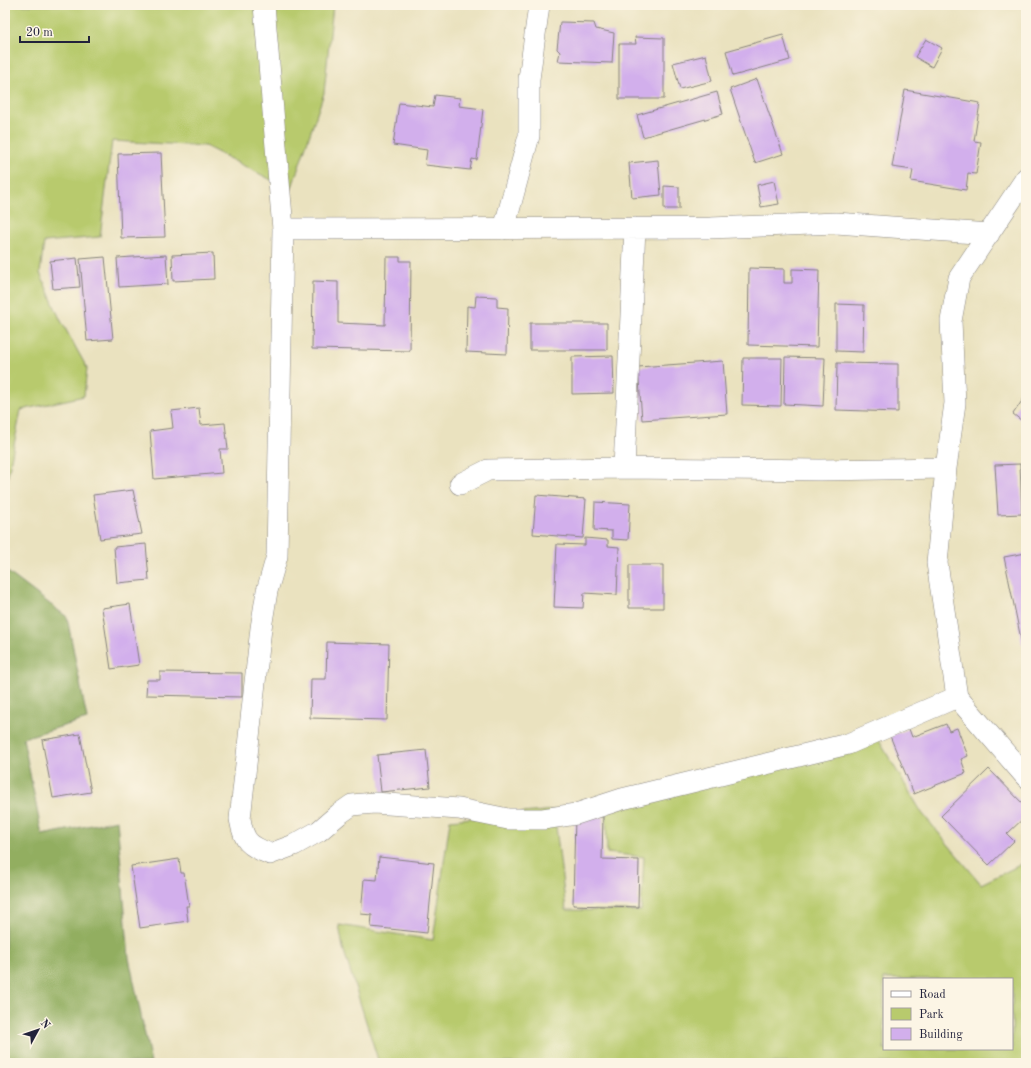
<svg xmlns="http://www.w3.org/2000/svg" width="1031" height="1068" font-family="'Old Standard TT',serif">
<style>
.green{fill:#b8ca6d;stroke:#6d7654;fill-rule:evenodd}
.forest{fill:#92ae60;stroke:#5a684e}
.building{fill:#d2afec}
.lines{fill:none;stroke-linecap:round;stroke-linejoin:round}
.street-casing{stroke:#86827d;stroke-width:22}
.street{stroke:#fff;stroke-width:21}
</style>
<rect width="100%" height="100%" fill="#fcf5e5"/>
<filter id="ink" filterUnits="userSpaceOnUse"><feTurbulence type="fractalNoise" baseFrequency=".025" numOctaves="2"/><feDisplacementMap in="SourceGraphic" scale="8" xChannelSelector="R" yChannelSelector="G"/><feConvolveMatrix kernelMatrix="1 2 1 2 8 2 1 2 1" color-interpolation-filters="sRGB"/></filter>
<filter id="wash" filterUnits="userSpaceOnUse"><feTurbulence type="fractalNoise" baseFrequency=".012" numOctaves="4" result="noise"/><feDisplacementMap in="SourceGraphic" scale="16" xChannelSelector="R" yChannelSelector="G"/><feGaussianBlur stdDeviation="0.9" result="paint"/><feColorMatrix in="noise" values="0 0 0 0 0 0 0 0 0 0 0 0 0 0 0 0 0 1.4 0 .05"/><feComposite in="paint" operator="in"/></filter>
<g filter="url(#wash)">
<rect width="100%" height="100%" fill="#eae2bf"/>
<!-- green -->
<path class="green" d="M5 5H333L324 93 291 190 205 146 112 141 100 237 44 242 40 273 60 319 87 368 84 396 21 410 5 490Z
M878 739 922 813 981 884 1026 862V1063H379L343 948 339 925 433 940 450 820 554 810 566 910 641 911 644 857 607 853 606 811ZM884 979H1012V1049H884Z"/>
<!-- forest -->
<path class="forest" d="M5 570 67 617 87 719 23 738 42 835 117 820 129 958 151 1063H5Z"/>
<g id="blocks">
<!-- building -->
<path class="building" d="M560 22 594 23 596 29 614 33 612 63 558 61 560 52 557 49Z
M783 35 790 60 733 76 726 51Z
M635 37 664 38V99H619V44H636Z
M926 39 942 48 932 67 915 57Z
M706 55 712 81 680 89 673 63Z
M757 79 783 154 755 163 730 89Z
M905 90 980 103 974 141 981 142 976 174 968 173 966 190 911 181 913 170 892 167Z
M717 92 723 114 643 137 637 115Z
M435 95 460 98 459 106 483 109 477 160 472 159 470 170 425 165 427 150 393 145 399 103 433 107Z
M161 153 165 237 121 238 118 154Z
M658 160 661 195 632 198 629 163Z
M774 181 779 204 761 207 757 185Z
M664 186 679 187V209H664Z
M213 253 214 279 173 281 172 255Z
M166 255 168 284 119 287 117 258Z
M105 257 113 339 87 341 80 259Z
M386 257H400V261H411L410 351 312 349 313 281 338 282V323L385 325Z
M77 258 80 287 53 289 50 261Z
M749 268 784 269V283H792V269L819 270 817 347 748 345Z
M476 296 497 297V307L508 308 507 354 466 352 467 306 475 307Z
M836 304 864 305 863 352 836 351Z
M530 323H607V350H530Z
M613 356 614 393 572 394V357Z
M785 357 825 358 823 406 784 404Z
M743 358H782L781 406 742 405Z
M723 361 727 414 642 420 638 367Z
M837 363 898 364V412L836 410Z
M1026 395V424L1013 414Z
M199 408 201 425 225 423 228 449H220L222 473 154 479 150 431 173 428 171 411Z
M1020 464 1022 514 998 515 995 465Z
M133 490 142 534 100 539 93 495Z
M536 495 586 499 583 538 533 534Z
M595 502 630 504 628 540 612 539V531L594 530Z
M585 538 608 540V546L619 547 617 595 584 593 583 608 554 607 557 544 585 545Z
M146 544 149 580 117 583 114 547Z
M1026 553V643L1022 644 1004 557Z
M629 565H663V608H629Z
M130 604 139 665 111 669 102 608Z
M327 642 389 644 387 720 310 718 311 679H326Z
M160 672 242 673V697L146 695 147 680H160Z
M946 724 949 731 957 728 968 756 961 759 966 773 914 794 890 736 909 729 912 737Z
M80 734 91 792 53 798 42 740Z
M426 750 430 787 381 792 377 755Z
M989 769 1026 807V816L1007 834 1014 841 989 865 941 816Z
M575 816 603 817 602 859 639 860 638 907 573 905Z
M379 857 434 863 427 933 371 927 372 915 361 914 364 879 377 880Z
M179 859 181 873H184L189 906H186L188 921 140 928 131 866Z"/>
</g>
</g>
<g filter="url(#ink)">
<use href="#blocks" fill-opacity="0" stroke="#86827d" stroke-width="1"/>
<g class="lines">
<defs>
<path id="street" d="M264 5 283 229 277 556 267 591 261 628 240 819C244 842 248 845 270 854L294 845 319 831 339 814 352 805 374 803 459 809 508 819H543L576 814 622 799 848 744 957 697
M1026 178 959 278 951 321 955 403 946 468 937 563 957 697 1026 777
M283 229 710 228 836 223 989 234
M504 229 529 136V79L539 5
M624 468 635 228
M460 484 488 470 624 468 820 470 946 468"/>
</defs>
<!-- street casing -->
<use href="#street" class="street-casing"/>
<!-- street -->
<use href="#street" class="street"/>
</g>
</g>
<!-- margin -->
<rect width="1031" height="1068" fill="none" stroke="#fcf5e5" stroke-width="20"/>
<!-- legend -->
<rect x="883" y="978" width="130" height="72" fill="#fcf5e5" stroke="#a5a1a1"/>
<rect x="891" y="991" width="20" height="6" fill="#ffffff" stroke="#a5a1a1"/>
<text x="919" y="998" font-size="12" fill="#22223b">Road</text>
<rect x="891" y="1008" width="20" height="12" fill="#b8ca6d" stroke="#a5a1a1"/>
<text x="919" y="1018" font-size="12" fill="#22223b">Park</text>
<rect x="891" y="1028" width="20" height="12" fill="#d2afec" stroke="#a5a1a1"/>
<text x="919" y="1038" font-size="12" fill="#22223b">Building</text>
<!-- north arrow -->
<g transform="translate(38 1030) rotate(50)" stroke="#fcf5e5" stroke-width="3" paint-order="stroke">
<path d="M0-3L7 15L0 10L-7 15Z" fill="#22223b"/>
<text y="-6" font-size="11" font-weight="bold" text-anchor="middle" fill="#22223b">N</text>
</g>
<!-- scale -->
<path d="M20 36v6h69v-6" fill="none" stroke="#22223b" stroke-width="2"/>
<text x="26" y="36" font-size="12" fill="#22223b" stroke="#fcf5e5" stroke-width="3" paint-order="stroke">20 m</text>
</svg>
